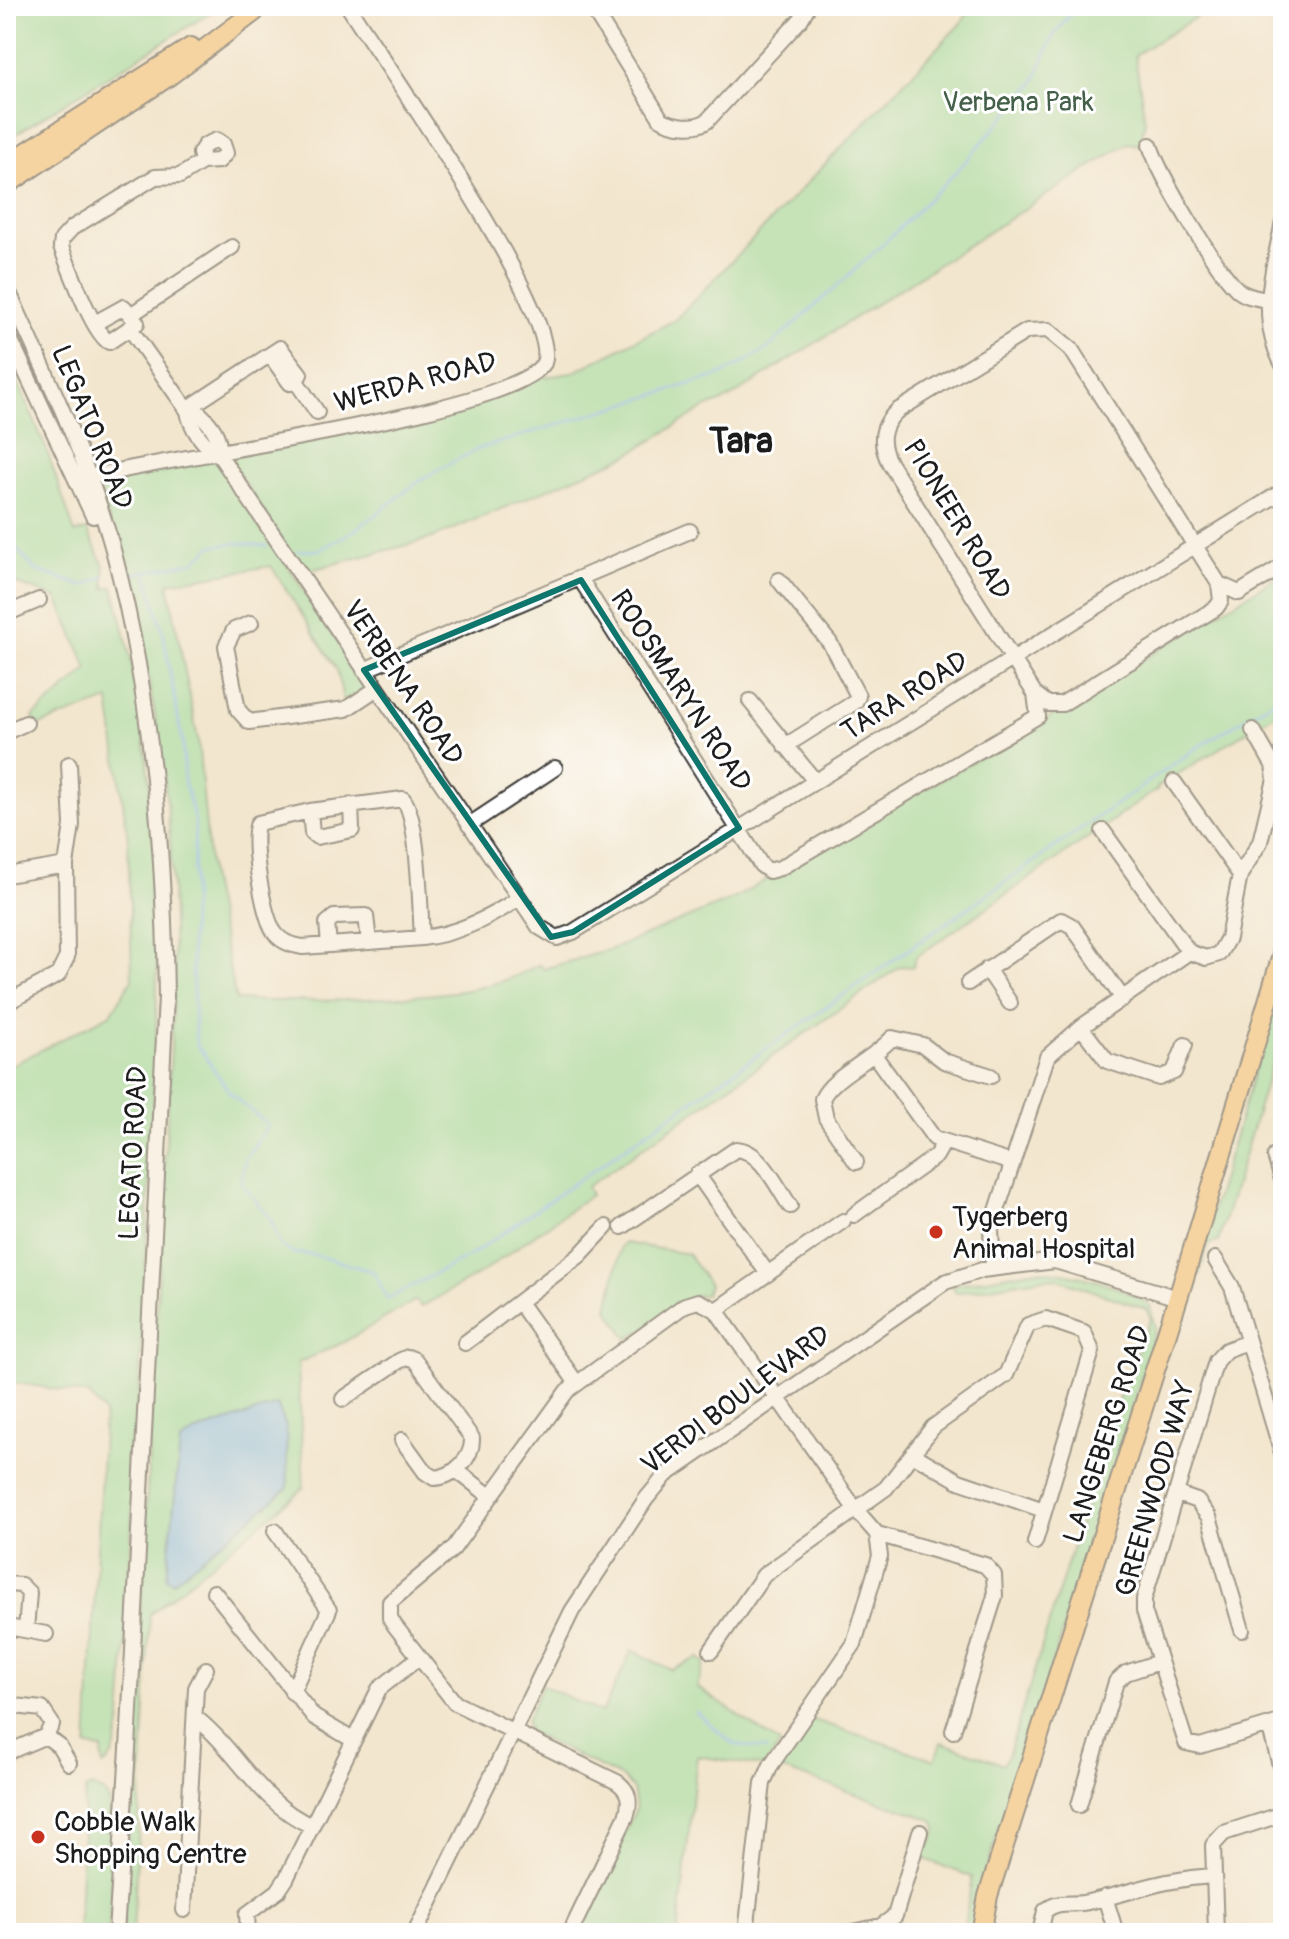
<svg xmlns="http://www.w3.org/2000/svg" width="1289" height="1939" font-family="Pangolin,sans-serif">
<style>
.green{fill:#91df9e;stroke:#567e5d;stroke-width:2}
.water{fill:#7abcef;stroke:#4b6c86;stroke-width:2}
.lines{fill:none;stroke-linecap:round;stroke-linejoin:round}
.stream{stroke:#7abcef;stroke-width:3}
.minor-casing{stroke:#3c3a37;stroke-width:18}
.major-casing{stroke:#3c3a37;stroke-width:22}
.minor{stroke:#fff;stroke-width:14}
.major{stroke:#f9bf6d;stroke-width:18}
.marked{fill:none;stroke:#0f766e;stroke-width:6;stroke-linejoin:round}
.poi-dot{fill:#c8321e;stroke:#fff;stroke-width:3}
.labels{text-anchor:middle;stroke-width:6;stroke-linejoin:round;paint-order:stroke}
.park-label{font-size:28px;fill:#45604a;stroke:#fff}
.street-label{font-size:28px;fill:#1c1c1c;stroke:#fff}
.poi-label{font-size:28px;fill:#1c1c1c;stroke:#fff;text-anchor:start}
.district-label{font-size:36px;font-weight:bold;fill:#1c1c1c;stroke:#fff}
</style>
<rect width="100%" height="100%" fill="#fff"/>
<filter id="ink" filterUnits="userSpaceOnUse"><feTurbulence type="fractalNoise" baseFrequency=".0125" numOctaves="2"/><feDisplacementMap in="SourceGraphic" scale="16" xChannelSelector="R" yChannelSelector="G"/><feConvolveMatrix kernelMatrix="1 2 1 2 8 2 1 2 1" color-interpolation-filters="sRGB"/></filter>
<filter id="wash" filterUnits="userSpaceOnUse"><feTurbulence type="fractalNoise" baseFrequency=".006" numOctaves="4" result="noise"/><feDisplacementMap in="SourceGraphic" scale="32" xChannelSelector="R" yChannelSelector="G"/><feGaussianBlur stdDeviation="1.8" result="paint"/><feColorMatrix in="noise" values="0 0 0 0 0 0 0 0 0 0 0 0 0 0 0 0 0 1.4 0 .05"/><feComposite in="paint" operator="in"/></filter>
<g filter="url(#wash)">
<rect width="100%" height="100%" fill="#f2e6ce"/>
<!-- green -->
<path class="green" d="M6 6H221L6 140Z
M973 6H1214L1135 55 1145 121 1140 145 1128 143 726 400 705 408 626 456 430 539 303 572 231 462 234 455 451 410 538 378 572 373 675 320 961 23Z
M6 354 46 448 75 533 87 530 104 566 105 588 113 587C171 790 159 999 148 1207 140 1362 133 1517 124 1672 122 1695 123 1755 103 1766L102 1749 87 1747 104 1413 89 1395 6 1381V1068L111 1014 132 979 128 839 109 700 37 726 33 717 88 669 57 598 6 580Z
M212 459 222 467 364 681 365 688 360 696 343 700 337 670 271 566 168 583 198 740 211 881 236 1000C290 1002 342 1001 397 997 449 993 492 992 539 964L543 969 612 949 733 899 1050 717 1283 573V709L1157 787 1158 789 916 957 913 967 901 966 587 1187 591 1195 484 1271 421 1307 416 1300 344 1342 298 1363 304 1488 150 1614 133 1933H123L174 993C173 917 173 842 163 767 151 673 127 583 101 493L109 480Z
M1283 977V1027L1218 1242 1209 1244 1199 1275 1193 1273Z
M625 1243 688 1254 709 1285 705 1295H696L628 1339 608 1309 621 1246Z
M1036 1270C1072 1272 1120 1284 1150 1305L1155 1329 1110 1485 989 1862 974 1933H963L972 1877 919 1857C926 1842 935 1849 936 1826L931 1819 777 1768 811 1719 935 1760 941 1742 1003 1764 1008 1756 1122 1387 1151 1318 1146 1309 1058 1279 1045 1278 956 1293 952 1285Z
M632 1650 671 1670 698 1658 705 1663 697 1687 780 1744 765 1767 697 1756 678 1933H577L636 1809 633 1789 624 1779 529 1732 526 1721 542 1685 602 1713Z
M91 1787 104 1792 110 1803 112 1893 108 1933H78L85 1790Z"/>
<!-- water -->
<path class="water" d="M277 1405 286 1426 288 1488 173 1582 167 1577 180 1442 196 1432Z"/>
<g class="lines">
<!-- stream -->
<path class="stream" d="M6 536 35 570 83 586 104 577
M298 551 319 550 355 530 423 478 478 449 723 374 767 349 880 247 957 171 1034 83 1053 36 1077 6
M146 572 163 632 183 746 184 780 195 821 191 942 196 1043 230 1093 268 1125 245 1159 241 1183 270 1218 281 1246 293 1253 315 1255 374 1272 387 1299 473 1254 1195 749 1283 695
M132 574 194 562 212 546 237 543 267 546
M696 1712 733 1744 766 1749"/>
</g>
</g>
<g filter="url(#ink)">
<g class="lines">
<defs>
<path id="minor" d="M591 6 661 119C673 126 696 129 707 121L801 19 808 6
M1150 145C1159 174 1216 270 1238 290 1246 297 1257 298 1267 300
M1283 222C1273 271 1257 318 1283 365
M6 286C46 374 90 463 115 557 152 700 164 850 166 997L128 1749 116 1933
M132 314 232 247
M95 323 124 307 137 323 109 342C93 334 69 266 61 247L62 239 72 228 155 177 180 176 202 162 219 161 226 153 223 144 217 140 205 145 200 153 202 162
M6 330 93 516
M131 330 188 411C190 427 204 447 218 453L539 927 557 938 573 932 1283 491
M270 355 290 383 296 381
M296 381 317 412
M187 409 280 348 300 374 296 381
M188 411 199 413C210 423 222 437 218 453
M78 481C156 456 510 415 544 363 562 315 382 60 348 6
M581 580 761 865 769 871 780 868 1038 716 1035 694 890 464C879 444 880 427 897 411L1027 331 1048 330 1071 349 1219 584 1221 601 1216 608 1062 704H1048L1035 694
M779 580 830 643 858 696 855 702 785 746
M1219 584 1239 593 1283 566
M6 614 39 600
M251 623 234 630 226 646 238 710 249 722 346 709 376 689
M364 670 690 531
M750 701 815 781
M6 732 26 723
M1174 782 1240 875
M310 811 312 833 317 837 352 830 351 805
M469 825 555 768
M1103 831 1189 952 1206 958 1219 954 1228 938 1240 875 1260 842 1275 779 1273 765 1253 730
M7 875 66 865
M422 938C420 910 419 817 403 799L310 811 258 823C250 840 263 910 272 928 278 941 290 945 303 947L422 938C458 934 490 918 519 898
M329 945 327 923 334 917 366 916 369 942
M987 969 1010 1003
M968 983 1061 920 1072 926 1123 999
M6 1003 58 975 67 957 66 865 72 825 69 764
M1081 1027 1107 1061 1159 1078 1174 1072 1185 1045
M875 1056 934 1138 1012 1163
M1275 1156 1283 1183
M856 1162 826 1118 822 1099C831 1077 874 1059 892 1038L923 1045 944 1061 991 1076
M697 1174 768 1274
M854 1215 936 1156 944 1142
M622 1227 736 1149C761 1150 777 1187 790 1206
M1215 1259 1232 1287 1283 1457
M993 1268 991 1229 1047 1057 1081 1027 1189 952
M519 1302 576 1382
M716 1310 843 1221
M1248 1342 1226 1350 1216 1361 1144 1599V1611L1186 1743 1200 1746 1283 1721
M465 1343 579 1256 606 1227
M343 1399 399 1361 408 1357 415 1360 472 1438C473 1458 454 1477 434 1478L425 1472 402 1440
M914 1455 959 1481 1044 1510
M456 1470 490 1496
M1177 1494 1197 1501 1209 1517 1242 1630
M275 1531 329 1610 292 1692
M877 1534 985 1565 994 1575 995 1596 953 1731
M6 1584 21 1585 29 1593 26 1630
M214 1592 314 1717 353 1740
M8 1627 46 1634
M711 1651 764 1575 886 1488 933 1427 1006 1375 1028 1325 1046 1319 1084 1332 1092 1351 1035 1542
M6 1705 42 1709 52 1724 46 1736 6 1753
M195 1717C238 1751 260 1804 312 1826
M1269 1725 1283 1776
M46 1736 59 1746 69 1763
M1079 1805 1116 1682 1126 1673 1159 1662
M1105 1897 1116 1933
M184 1910 196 1688 206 1669
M248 1933 247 1914 278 1891 286 1879 379 1689 417 1659
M415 1933 572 1611 646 1499 666 1475 945 1282 982 1270 1055 1261 1178 1298
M570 1933 626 1817C631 1802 630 1791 617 1782L455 1703 395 1626 390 1618V1602L453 1549 567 1391 685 1305 698 1301 716 1310 856 1510 877 1534 880 1556 854 1644 771 1765 763 1783 746 1933
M849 1933 881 1926 895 1916 920 1832
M1040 1933 1045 1911C1059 1899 1072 1906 1088 1902 1134 1892 1162 1879 1212 1876
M1216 1933 1213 1845 1224 1833 1283 1814"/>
<path id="major" d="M6 165 191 47
M6 185 169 76 254 12
M981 1933 988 1896 1178 1298 1283 952"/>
</defs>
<!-- minor casing -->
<use href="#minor" class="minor-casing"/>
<!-- major casing -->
<use href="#major" class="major-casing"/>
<!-- minor -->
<use href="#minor" class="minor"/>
<!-- major -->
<use href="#major" class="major"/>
</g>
</g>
<!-- marked area -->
<path d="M0 0H1289V1939H0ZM581 580 739 828 573 932 551 937 364 670Z" fill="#f2e6ce" fill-opacity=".55" fill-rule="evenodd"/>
<path class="marked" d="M581 580 739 828 573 932 551 937 364 670Z"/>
<!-- markers -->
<g class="poi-dot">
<circle cx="936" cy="1232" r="8"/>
<circle cx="38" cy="1837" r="8"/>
</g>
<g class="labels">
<!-- park labels -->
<g class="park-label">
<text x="1018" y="111">Verbena Park</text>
</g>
<!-- street labels -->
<g class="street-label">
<text transform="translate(415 381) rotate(-15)" y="10">WERDA ROAD</text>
<text transform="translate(93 427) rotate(68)" y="10">LEGATO ROAD</text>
<text transform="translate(958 519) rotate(59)" y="10">PIONEER ROAD</text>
<text transform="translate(404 682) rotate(56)" y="10">VERBENA ROAD</text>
<text transform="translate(682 690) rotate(57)" y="10">ROOSMARYN ROAD</text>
<text transform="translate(904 695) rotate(-32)" y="10">TARA ROAD</text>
<text transform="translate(132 1153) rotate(-87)" y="10">LEGATO ROAD</text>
<text transform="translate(735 1399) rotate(-37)" y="10">VERDI BOULEVARD</text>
<text transform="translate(1106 1434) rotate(-72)" y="10">LANGEBERG ROAD</text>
<text transform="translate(1154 1488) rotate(-74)" y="10">GREENWOOD WAY</text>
</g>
<!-- poi labels -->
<g class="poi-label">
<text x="952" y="1226">Tygerberg<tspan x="952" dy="32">Animal Hospital</tspan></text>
<text x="54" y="1831">Cobble Walk<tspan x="54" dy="32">Shopping Centre</tspan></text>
</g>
<!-- district labels -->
<g class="district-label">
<text x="741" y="453">Tara</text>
</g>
</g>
<!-- margin -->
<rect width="1289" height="1939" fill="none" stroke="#fff" stroke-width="32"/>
</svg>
